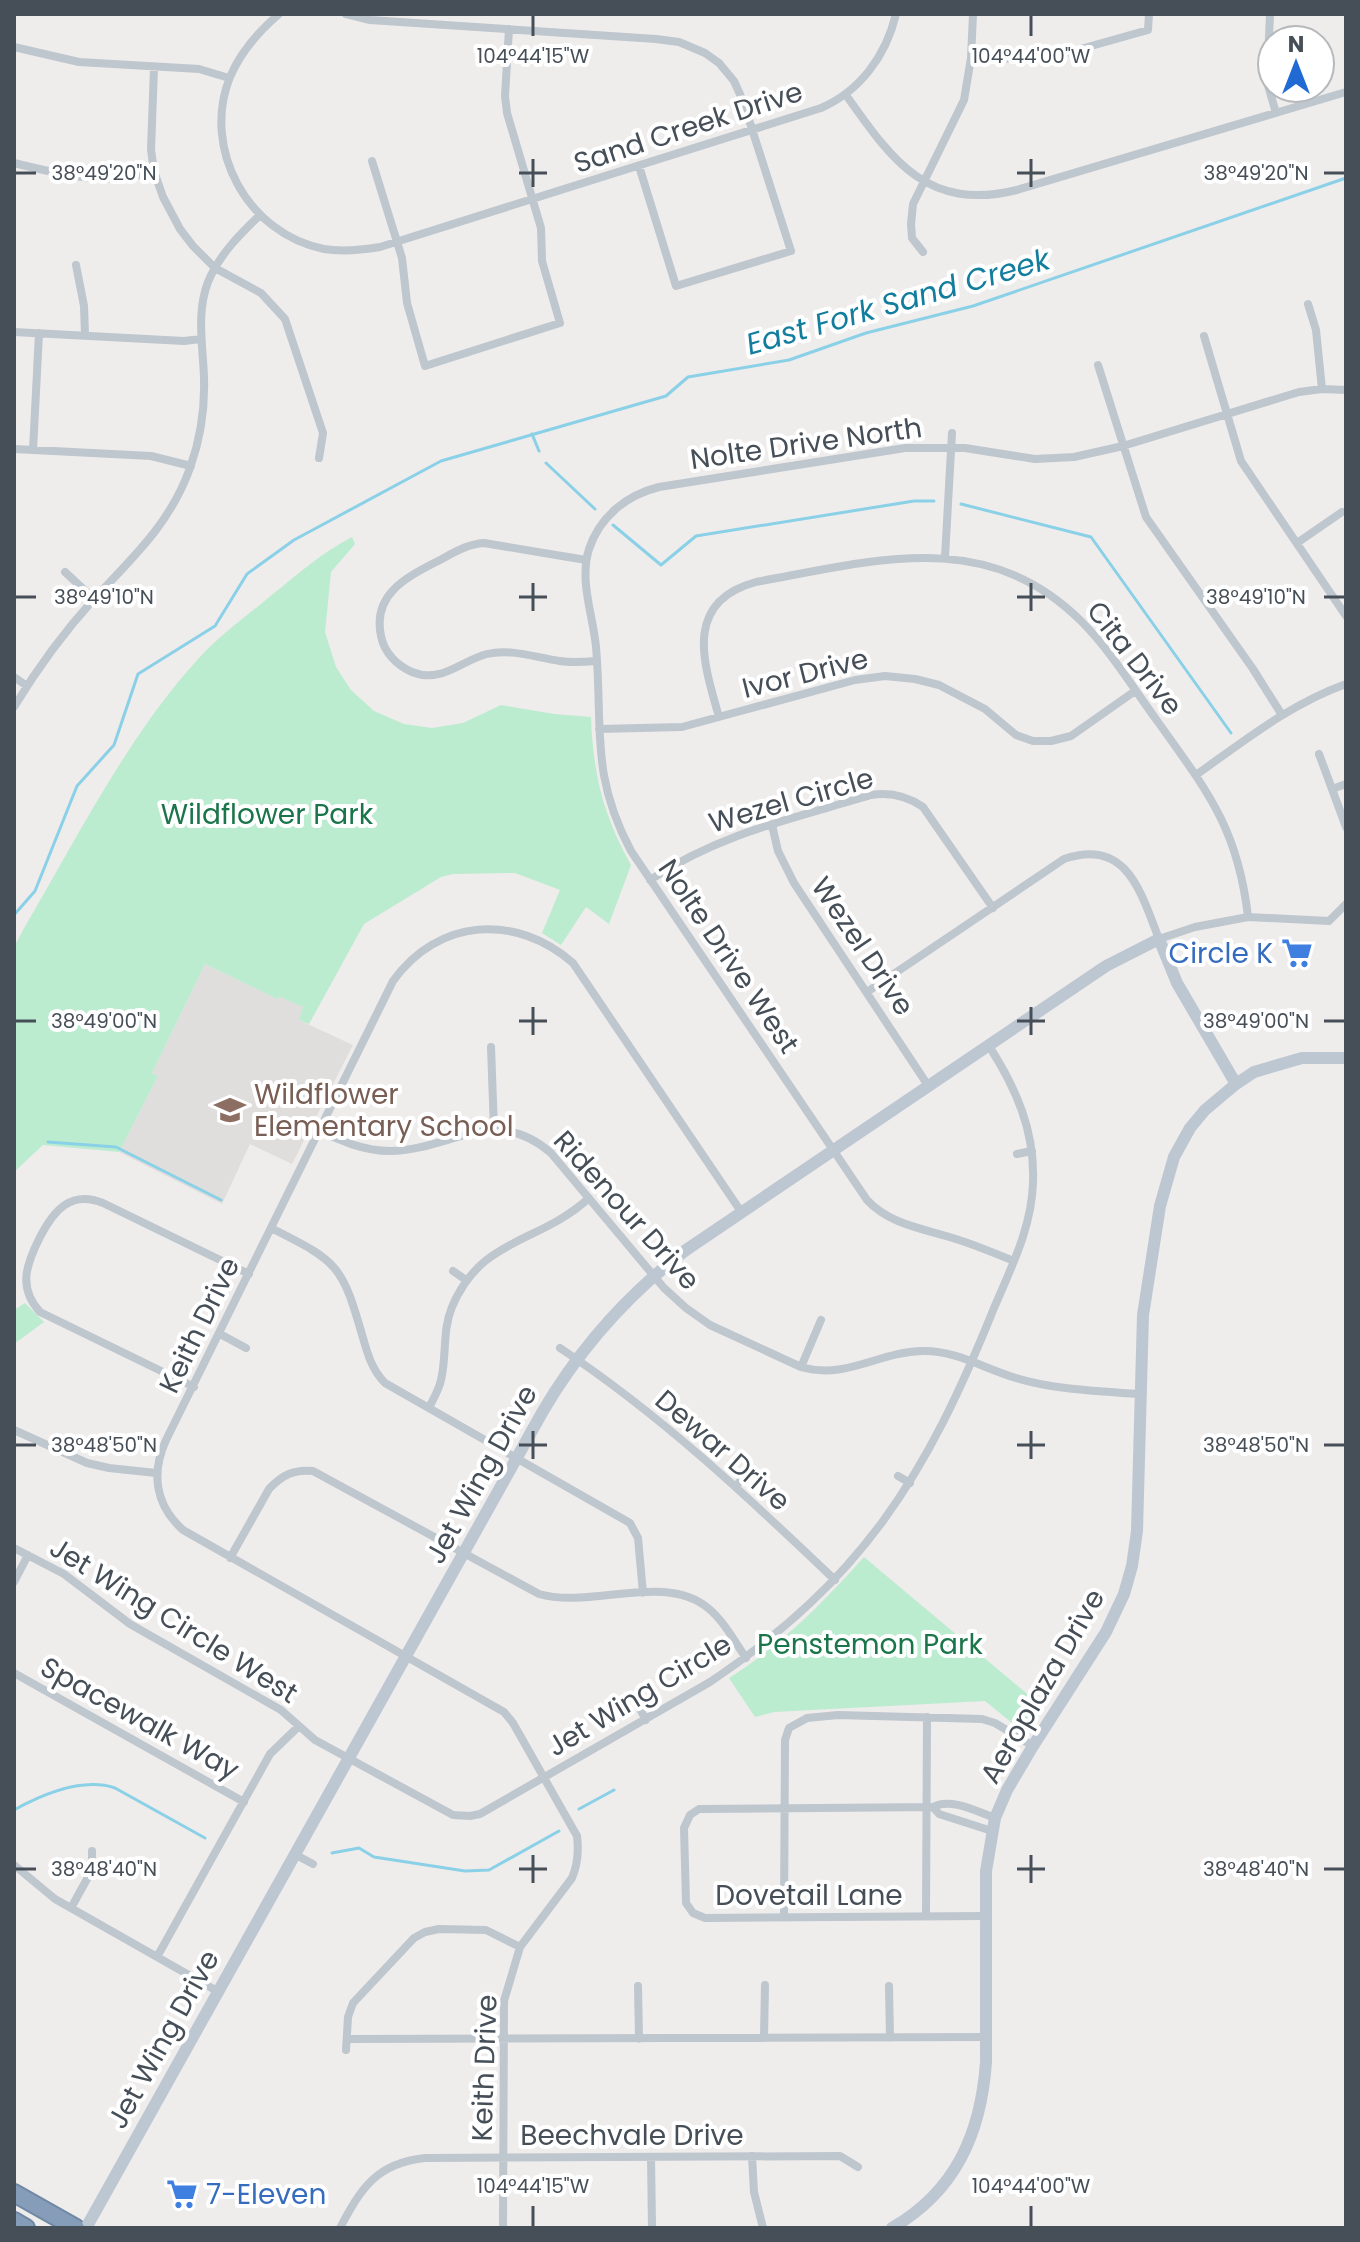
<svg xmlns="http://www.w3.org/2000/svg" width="1360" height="2242" font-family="Poppins,sans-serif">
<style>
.education{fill:#e0dddd}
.green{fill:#bbeccf}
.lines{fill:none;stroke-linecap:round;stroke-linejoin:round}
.stream{stroke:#8ad1e7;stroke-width:3}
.highway-casing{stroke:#7188a5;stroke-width:20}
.street{stroke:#bec6ce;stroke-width:8}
.secondary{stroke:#bdc7d2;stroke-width:12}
.highway{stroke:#869db9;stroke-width:16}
.ticks{fill:none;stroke:#464f58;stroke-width:3}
.labels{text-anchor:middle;stroke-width:8;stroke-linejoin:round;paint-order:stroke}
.street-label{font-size:28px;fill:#464f58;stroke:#fff}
.park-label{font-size:28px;fill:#1b754a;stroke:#fff}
.shop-label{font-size:28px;fill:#366cbe;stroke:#fff;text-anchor:end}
.education-label{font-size:28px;fill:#785e54;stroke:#fff;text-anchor:start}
.water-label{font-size:30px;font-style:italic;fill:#137d9e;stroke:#fff}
.ticks-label{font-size:20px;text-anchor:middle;fill:#464f58;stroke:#fff;stroke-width:8;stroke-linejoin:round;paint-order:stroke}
</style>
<rect width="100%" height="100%" fill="#efecec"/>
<!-- education -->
<path class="education" d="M205 964 277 999 280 997 304 1007 299 1020 353 1045 292 1164 250 1144 222 1204 119 1152 158 1076 152 1073Z"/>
<!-- green -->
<path class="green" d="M352 537 355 544 331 572 325 632 336 667 351 690 374 711 404 724 432 728 463 723 501 705 554 714 591 717C593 774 603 815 631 865L609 924 586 907 561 945 542 933 560 890 515 873 453 874 441 877 364 924 309 1024 299 1020 303 1007 280 997 277 999 205 964 152 1073 158 1076 119 1152 43 1145 14 1172V947L23 930C75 841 129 734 199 658 221 634 248 615 273 594 299 573 323 552 352 537Z
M25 1303 44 1322 14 1344V1310Z
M864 1557 1044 1708 1027 1735 985 1701 774 1712 755 1717 729 1678C780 1646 824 1602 864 1557Z"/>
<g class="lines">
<!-- stream -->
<path class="stream" d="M532 434 539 451
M546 463 595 509
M961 504 1091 537 1231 733
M613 525 661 565 696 536 914 501H934
M14 915 35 891 77 786 114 745 138 674 215 626 247 574 294 540 441 461 666 396 688 377 789 360 866 333 973 306 1346 178
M48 1142 116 1147 221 1200
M579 1809 614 1790
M14 1810C43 1794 82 1777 115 1788L205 1838
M332 1853 359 1848 374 1857 465 1871 489 1870 559 1831"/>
<defs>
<path id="highway" d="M14 2193 76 2228
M14 2221 26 2228"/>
</defs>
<!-- highway casing -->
<use href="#highway" class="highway-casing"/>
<!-- street -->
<path class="street" d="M279 14C258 32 241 51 230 77 201 149 248 234 324 249 343 252 362 250 380 247L821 108C860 91 886 56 896 14
M346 14 370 20 656 39 679 42 705 53 719 63 734 81 743 101 791 251 676 286 639 166
M973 14 971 58 1045 59 1148 30 1149 14
M1270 14 1267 82 1276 113
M14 47 79 62 199 69 229 78
M154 68 151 150 154 171 163 197 180 229 193 246 215 268 261 293 285 319 323 433 319 458
M846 95C892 160 927 212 1017 190L1346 92
M372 161 402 258 407 303 425 366 560 323 542 261 541 228 507 113 505 96 509 29
M14 163C58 174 110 187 154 171
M923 252 912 238 911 224 913 204 964 100 971 58
M76 265 84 306 85 335
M1308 304 1316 330 1322 389
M14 332 184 341 201 339
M1204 336 1241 461 1346 616
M1098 365 1146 517 1253 669 1282 715
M14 449 151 456 191 466
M33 450 39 333
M1297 543 1342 512
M945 557 952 433
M586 560 484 543C467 544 453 553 438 561 407 577 372 594 381 636 384 652 396 665 412 672 441 684 460 661 487 654 510 648 537 658 560 661 572 663 584 662 597 661
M65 572 94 599
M14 677 27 686
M14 707C37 669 64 632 94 599 133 557 170 524 190 468 200 440 205 408 204 378 203 346 196 313 208 282 219 255 240 234 260 215
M719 717C704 664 682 602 756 582 872 561 986 526 1081 621 1111 651 1133 688 1158 722 1208 792 1238 829 1248 917
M599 729 682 727 855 680 885 676 915 679 939 685 985 709 1016 735 1033 741H1051L1071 736 1135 691
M1319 754 1332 789
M1196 775C1244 741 1290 704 1346 684
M1346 784 1332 789 1346 827
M772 825 778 851 794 883 929 1087
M650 880C720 833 792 819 871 795 890 792 907 796 923 807L993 908
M867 992 1064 859C1127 837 1141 893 1159 939L1195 927 1248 917 1329 921 1346 904
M491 1047 494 1130
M318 1130C341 1141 364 1151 390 1151 451 1150 495 1104 551 1153L664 1288 686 1308 710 1325 801 1367C846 1380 878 1352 922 1351 956 1350 985 1369 1016 1378 1056 1390 1098 1391 1139 1394
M1017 1154 1032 1151
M271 1228C339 1262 342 1265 363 1338 368 1355 372 1370 385 1383L630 1523 638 1538 643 1593
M1014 1261C996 1254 978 1246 959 1240 927 1229 891 1226 867 1200L631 851C590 774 603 728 596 647 593 615 579 581 589 549 600 516 627 495 659 487L905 448H965L1035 459 1074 457 1123 446 1299 392 1322 389 1346 390
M453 1271 466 1280
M220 1334 246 1348
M560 1348C661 1415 748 1497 835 1580
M801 1367 821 1320
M194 1387 40 1312C17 1287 27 1263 40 1237 54 1210 71 1190 103 1203L249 1274
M429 1408C433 1399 439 1390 441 1380 447 1355 442 1331 452 1307 481 1237 539 1244 589 1198
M14 1430 87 1463 109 1468 156 1473
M898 1476 910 1483
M736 1486 746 1474
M14 1548 64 1574 130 1624 281 1710 315 1740 453 1815 470 1816 480 1814 710 1682C863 1579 926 1477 994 1308 1011 1268 1032 1227 1033 1182 1035 1131 1016 1088 989 1046
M230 1558 269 1489C282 1475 294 1469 313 1471L539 1594C591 1609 664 1572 708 1608 724 1621 735 1642 746 1658
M14 1582 28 1555
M14 1673 244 1802
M639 1707 646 1720
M933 1807 699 1809 690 1815 684 1828 686 1903 693 1913 705 1918 986 1916
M992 1831 939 1814 933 1807C950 1797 978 1812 995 1818
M294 1854 313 1864
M14 1865 55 1899 217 1991
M71 1908 92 1870V1851
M926 1916 927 1717
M784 1917 785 1740 789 1728 807 1718 838 1715 982 1719 995 1723 1033 1746
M157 1957 270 1754 299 1726
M638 1986 639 2039
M889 1986 890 2038
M764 2038 765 1985
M348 2039 987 2037
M346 2050 348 2017 353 2003 414 1938 425 1932 439 1929 486 1930 520 1947
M752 2156 754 2192 763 2228
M651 2157 652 2228
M340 2228C361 2188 377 2163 425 2158L840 2156 858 2167
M503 2228 504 2001 520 1947 572 1878C578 1864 579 1852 577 1836L513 1723 504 1712 183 1530C155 1505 151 1473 166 1440L393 981C438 918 516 913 573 963L742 1213"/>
<!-- secondary -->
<path class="secondary" d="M86 2228 543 1411C580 1348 627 1295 686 1250L1106 966 1159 939 1177 983 1236 1084
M892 2228C956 2191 981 2133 986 2062V1871L995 1818 1007 1790 1033 1746 1106 1632 1124 1594 1132 1566 1137 1531 1143 1315 1160 1206 1174 1157 1190 1128 1205 1110 1236 1084 1254 1072 1302 1058H1346"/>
<!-- highway -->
<use href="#highway" class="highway"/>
</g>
<!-- ticks -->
<path class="ticks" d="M533 16V36M1031 16V36M533 159V187M1031 159V187M16 173H36M519 173H547M1017 173H1045M1324 173H1344M533 583V611M1031 583V611M16 597H36M519 597H547M1017 597H1045M1324 597H1344M533 1007V1035M1031 1007V1035M16 1021H36M519 1021H547M1017 1021H1045M1324 1021H1344M533 1431V1459M1031 1431V1459M16 1445H36M519 1445H547M1017 1445H1045M1324 1445H1344M533 1855V1883M1031 1855V1883M16 1869H36M519 1869H547M1017 1869H1045M1324 1869H1344M533 2206V2226M1031 2206V2226"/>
<!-- icons -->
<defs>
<symbol id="supermarket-bare" viewBox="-9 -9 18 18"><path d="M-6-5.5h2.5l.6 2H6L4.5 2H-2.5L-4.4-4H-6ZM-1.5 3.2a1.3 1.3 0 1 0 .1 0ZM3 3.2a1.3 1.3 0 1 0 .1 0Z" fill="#3f7fe0" stroke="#fff" stroke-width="2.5" paint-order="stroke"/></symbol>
<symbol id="school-bare" viewBox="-9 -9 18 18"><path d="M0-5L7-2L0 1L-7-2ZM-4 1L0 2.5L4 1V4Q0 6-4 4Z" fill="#8d6e63" stroke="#fff" stroke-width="2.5" paint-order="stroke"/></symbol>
</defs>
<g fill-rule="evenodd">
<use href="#supermarket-bare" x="1275" y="931" width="44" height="44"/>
<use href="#school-bare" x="208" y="1088" width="44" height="44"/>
<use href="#supermarket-bare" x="160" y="2172" width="44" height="44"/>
</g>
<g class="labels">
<!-- street labels -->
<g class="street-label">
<text transform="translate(688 127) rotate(-18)" y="10">Sand Creek Drive</text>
<text transform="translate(806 443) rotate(-8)" y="10">Nolte Drive North</text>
<text transform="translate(1135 658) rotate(52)" y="10">Cita Drive</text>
<text transform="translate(805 673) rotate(-14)" y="10">Ivor Drive</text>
<text transform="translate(791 800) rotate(-16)" y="10">Wezel Circle</text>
<text transform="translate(863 946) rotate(56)" y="10">Wezel Drive</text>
<text transform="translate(729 956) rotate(56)" y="10">Nolte Drive West</text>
<text transform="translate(627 1210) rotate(48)" y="10">Ridenour Drive</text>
<text transform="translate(199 1325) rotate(-64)" y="10">Keith Drive</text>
<text transform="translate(723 1450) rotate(41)" y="10">Dewar Drive</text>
<text transform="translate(481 1474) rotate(-61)" y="10">Jet Wing Drive</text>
<text transform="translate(174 1620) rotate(32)" y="10">Jet Wing Circle West</text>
<text transform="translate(1042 1686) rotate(-60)" y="10">Aeroplaza Drive</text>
<text transform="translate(639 1695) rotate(-31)" y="10">Jet Wing Circle</text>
<text transform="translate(140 1718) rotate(29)" y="10">Spacewalk Way</text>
<text x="809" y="1905">Dovetail Lane</text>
<text transform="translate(163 2039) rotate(-61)" y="10">Jet Wing Drive</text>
<text transform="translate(484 2068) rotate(-88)" y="10">Keith Drive</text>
<text x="632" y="2145">Beechvale Drive</text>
</g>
<!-- park labels -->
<g class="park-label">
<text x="267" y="824">Wildflower Park</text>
<text x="870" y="1654">Penstemon Park</text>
</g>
<!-- shop labels -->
<g class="shop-label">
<text x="1273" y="963">Circle K</text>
<text x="206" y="2204" text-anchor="start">7-Eleven</text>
</g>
<!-- education labels -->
<g class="education-label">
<text x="254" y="1104">Wildflower<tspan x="254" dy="32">Elementary School</tspan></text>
</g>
<!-- water labels -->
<g class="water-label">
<text transform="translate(898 302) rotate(-16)" y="10">East Fork Sand Creek</text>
</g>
</g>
<g class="ticks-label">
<text x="533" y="63">104°44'15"W</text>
<text x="1031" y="63">104°44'00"W</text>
<text x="104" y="180">38°49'20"N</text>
<text x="1256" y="180">38°49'20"N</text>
<text x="104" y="604">38°49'10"N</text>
<text x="1256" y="604">38°49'10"N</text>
<text x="104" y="1028">38°49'00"N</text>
<text x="1256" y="1028">38°49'00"N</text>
<text x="104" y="1452">38°48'50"N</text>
<text x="1256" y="1452">38°48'50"N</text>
<text x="104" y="1876">38°48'40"N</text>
<text x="1256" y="1876">38°48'40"N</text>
<text x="533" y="2193">104°44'15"W</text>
<text x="1031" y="2193">104°44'00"W</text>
</g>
<!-- border -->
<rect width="1360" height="2242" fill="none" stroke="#464f58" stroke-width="32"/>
<!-- north arrow -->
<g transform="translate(1296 64)"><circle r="38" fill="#ffffff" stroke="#b5b9bc" stroke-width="2"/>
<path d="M0-6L14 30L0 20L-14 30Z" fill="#216ad4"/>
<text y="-12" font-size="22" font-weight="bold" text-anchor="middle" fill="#464f58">N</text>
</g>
</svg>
